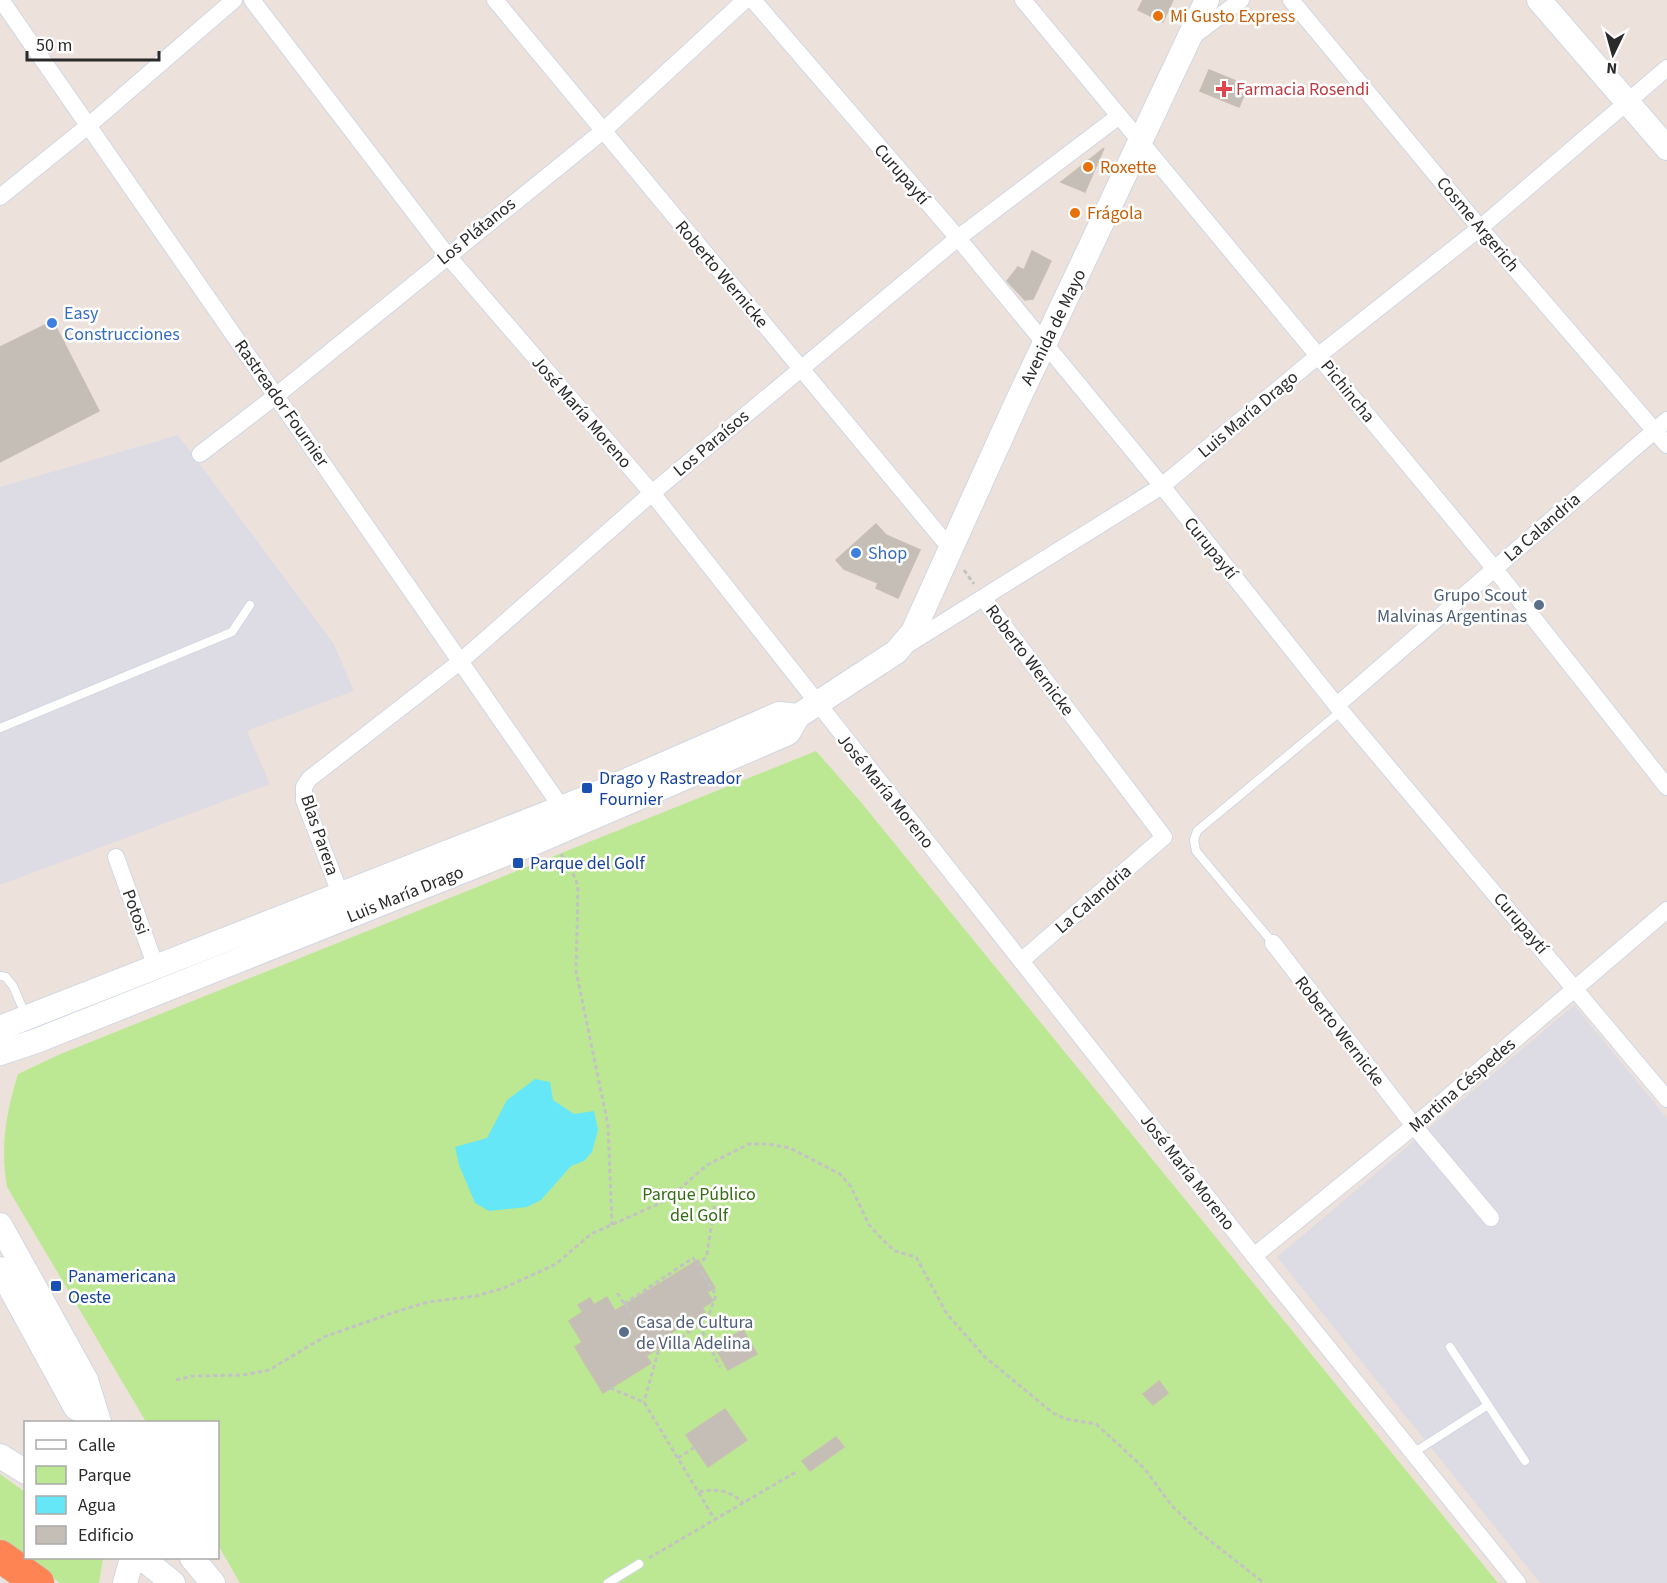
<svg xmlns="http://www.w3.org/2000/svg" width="1667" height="1583" font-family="'Source Sans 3',sans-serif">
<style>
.industrial{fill:#dddce5}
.green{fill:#bde893}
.water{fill:#65e7f8}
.building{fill:#c4beb6;stroke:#c9beb4;stroke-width:1.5}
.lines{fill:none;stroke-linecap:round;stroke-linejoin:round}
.lane-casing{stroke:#d0d7e4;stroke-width:10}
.street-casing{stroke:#d0d7e4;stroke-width:18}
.secondary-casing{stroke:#d0d7e4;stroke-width:26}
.highway-casing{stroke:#c3c3c3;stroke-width:33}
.path{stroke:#c3c3c3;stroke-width:3;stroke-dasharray:4.5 3;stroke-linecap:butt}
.lane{stroke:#fff;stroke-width:8}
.street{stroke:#fff;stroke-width:16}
.secondary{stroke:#fff;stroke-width:24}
.highway{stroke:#ff8454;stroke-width:32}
.food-dot{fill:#e8710a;stroke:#fff;stroke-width:2}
.health-dot{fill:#e0444e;stroke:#fff;stroke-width:2}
.shop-dot{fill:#3f7fe0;stroke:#fff;stroke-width:2}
.service-dot{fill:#5c6f8a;stroke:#fff;stroke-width:2}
.transit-dot{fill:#1a4fb4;stroke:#fff;stroke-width:2}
.labels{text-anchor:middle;stroke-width:5;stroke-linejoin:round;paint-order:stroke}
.food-label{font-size:18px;fill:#c56008;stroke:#fff;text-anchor:start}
.health-label{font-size:18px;fill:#be3a42;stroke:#fff;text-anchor:start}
.street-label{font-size:18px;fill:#2a2a2a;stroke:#fff}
.shop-label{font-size:18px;fill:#366cbe;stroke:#fff;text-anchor:start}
.service-label{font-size:18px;fill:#4e5e75;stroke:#fff;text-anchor:end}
.transit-label{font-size:18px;fill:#164399;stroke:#fff;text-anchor:start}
.park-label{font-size:18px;fill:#346c14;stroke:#fff}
</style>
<rect width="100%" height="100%" fill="#ede2db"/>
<!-- industrial -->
<path class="industrial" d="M178 435 334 644 354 691 247 731 270 784 0 885V487Z
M1574 1005 1667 1118V1583H1540L1277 1257Z"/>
<!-- green -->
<path class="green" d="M816 751 860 801 1498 1583H240L218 1545V1422H146L7 1187C0 1146 6 1113 18 1074L58 1055Z
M0 1474 25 1492 26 1558H103L99 1583H60L0 1539Z"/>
<!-- water -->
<path class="water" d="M535 1079 550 1082 553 1100 574 1114 594 1111 598 1130 592 1152 584 1161 571 1166 541 1200 527 1207 489 1211 475 1203 459 1165 455 1147 487 1138 507 1100Z"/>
<!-- building -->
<path class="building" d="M1143 0H1173L1163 22 1138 10Z
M1209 70 1248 86 1239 107 1200 91Z
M1104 148 1085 192 1061 182Z
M1032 251 1051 261 1033 299 1025 300 1007 281 1018 267 1024 270Z
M53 321 99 411 0 462V347Z
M876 524 886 535 920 550 898 598 876 588 878 583 844 569 836 560Z
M698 1260 715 1288 707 1292 713 1301 702 1308 705 1312 667 1335 670 1341 646 1356 651 1363 603 1393 575 1347 582 1342 569 1321 583 1312 578 1305 590 1298 594 1305 607 1297 615 1311Z
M743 1330 757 1354 728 1370 714 1346Z
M1159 1381 1168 1393 1153 1405 1143 1394Z
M725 1409 747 1440 708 1467 686 1435Z
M836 1437 844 1447 810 1471 802 1461Z"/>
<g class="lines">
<defs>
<path id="lane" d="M0 728 232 632 250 605
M1273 943 1196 851 1194 840 1197 831 1341 711
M0 976 6 977 13 986 26 1016
M1450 1347 1488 1405
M1413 1453 1488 1405 1525 1461
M608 1583 639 1564"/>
<path id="street" d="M1 0 562 808
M252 0 447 255 652 493 1254 1256 1518 1583
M495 0 950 548
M753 0 958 238 1162 486 1341 711 1667 1099
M1023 0 1494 568 1667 787
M1291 0 1480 228 1667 445
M1191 38 1241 0
M0 197 88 126 234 0
M200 454 277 395 603 131 745 0
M983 598 1164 837 1021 961
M907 645 1162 486 1319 355 1480 228 1667 68
M1337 705 1667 420
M116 857 156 967
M340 893 304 800V787L309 779 461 661 652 493 958 238 1119 116
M1273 943 1414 1126 1491 1218
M1254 1256 1414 1126 1667 910"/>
<path id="secondary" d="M1539 0 1667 148
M0 1028 589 797 779 714 798 716
M0 1053 36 1041 538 841 788 733 798 716 896 652 913 632 1017 402 1207 0
M0 1225 86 1380 99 1422
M0 1269 76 1408 95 1415
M0 1456 26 1472
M142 1558 173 1583
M192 1558 213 1583
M125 1583 132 1558"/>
<path id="highway" d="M0 1556 38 1583"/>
</defs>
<!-- lane casing -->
<use href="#lane" class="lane-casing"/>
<!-- street casing -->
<use href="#street" class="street-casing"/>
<!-- secondary casing -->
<use href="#secondary" class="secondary-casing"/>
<!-- highway casing -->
<use href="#highway" class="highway-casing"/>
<!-- path -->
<path class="path" d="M964 570 974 584
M561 854 576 879 578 890 576 971 608 1125 612 1225
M698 1267 707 1255 715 1201
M617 1293 632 1315
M624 1304 693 1258 716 1295 707 1320 658 1352 644 1402
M699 1325 720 1367
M176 1380 193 1376 243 1375 269 1370 324 1337 392 1313 428 1302 476 1296 504 1288 556 1264 591 1234 667 1200 707 1165 749 1144H768L790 1148 840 1174 851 1187 869 1225 885 1242 895 1251 916 1257 947 1314 985 1357 1053 1413 1066 1419 1096 1424 1144 1468 1172 1506 1199 1532 1264 1583
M610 1388 644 1402 715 1520
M678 1458 695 1447
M699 1492C716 1488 730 1490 743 1503
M649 1558 796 1472"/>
<!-- lane -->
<use href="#lane" class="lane"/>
<!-- street -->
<use href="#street" class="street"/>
<!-- secondary -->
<use href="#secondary" class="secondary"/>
<!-- highway -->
<use href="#highway" class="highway"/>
</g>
<!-- markers -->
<g class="food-dot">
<circle cx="1158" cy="16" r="6"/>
<circle cx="1088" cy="167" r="6"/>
<circle cx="1075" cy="213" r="6"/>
</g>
<path class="health-dot" d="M1221 80h6v6h6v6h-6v6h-6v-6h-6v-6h6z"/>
<g class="shop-dot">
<circle cx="52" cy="323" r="6"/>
<circle cx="856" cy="553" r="6"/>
</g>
<g class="service-dot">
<circle cx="1539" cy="605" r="6"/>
<circle cx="624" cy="1332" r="6"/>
</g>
<g class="transit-dot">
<rect x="581" y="782" width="12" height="12" rx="3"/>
<rect x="512" y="857" width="12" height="12" rx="3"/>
<rect x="50" y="1280" width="12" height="12" rx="3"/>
</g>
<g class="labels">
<!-- food labels -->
<g class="food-label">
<text x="1170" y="22">Mi Gusto Express</text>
<text x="1100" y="173">Roxette</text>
<text x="1087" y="219">Frágola</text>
</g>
<!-- health labels -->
<g class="health-label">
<text x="1236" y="95">Farmacia Rosendi</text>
</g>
<!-- street labels -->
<g class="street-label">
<text transform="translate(902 174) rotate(49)" y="6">Curupaytí</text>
<text transform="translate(1478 224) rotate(50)" y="6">Cosme Argerich</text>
<text transform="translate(476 231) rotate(-39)" y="6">Los Plátanos</text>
<text transform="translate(722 274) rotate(50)" y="6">Roberto Wernicke</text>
<text transform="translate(1053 327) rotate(-64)" y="6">Avenida de Mayo</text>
<text transform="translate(1348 391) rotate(51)" y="6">Pichincha</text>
<text transform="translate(282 403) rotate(55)" y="6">Rastreador Fournier</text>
<text transform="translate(582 412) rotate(49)" y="6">José María Moreno</text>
<text transform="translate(1248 414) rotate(-40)" y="6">Luis María Drago</text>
<text transform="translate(711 443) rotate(-40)" y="6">Los Paraísos</text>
<text transform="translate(1542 527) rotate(-41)" y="6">La Calandria</text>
<text transform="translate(1211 548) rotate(51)" y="6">Curupaytí</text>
<text transform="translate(1030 660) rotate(53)" y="6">Roberto Wernicke</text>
<text transform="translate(886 791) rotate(51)" y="6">José María Moreno</text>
<text transform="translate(320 835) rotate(71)" y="6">Blas Parera</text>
<text transform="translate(405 894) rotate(-22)" y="6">Luis María Drago</text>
<text transform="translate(1093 899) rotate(-41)" y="6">La Calandria</text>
<text transform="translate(136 912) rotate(70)" y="6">Potosi</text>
<text transform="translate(1521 923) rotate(50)" y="6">Curupaytí</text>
<text transform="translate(1340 1031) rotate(52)" y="6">Roberto Wernicke</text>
<text transform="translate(1462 1085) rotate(-41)" y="6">Martina Céspedes</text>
<text transform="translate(1188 1172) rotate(52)" y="6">José María Moreno</text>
</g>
<!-- shop labels -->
<g class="shop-label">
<text x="64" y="319">Easy<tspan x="64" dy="21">Construcciones</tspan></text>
<text x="868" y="559">Shop</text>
</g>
<!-- service labels -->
<g class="service-label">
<text x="1527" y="601">Grupo Scout<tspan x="1527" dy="21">Malvinas Argentinas</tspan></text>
<text x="636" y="1328" text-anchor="start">Casa de Cultura<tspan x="636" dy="21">de Villa Adelina</tspan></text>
</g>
<!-- transit labels -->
<g class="transit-label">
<text x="599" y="784">Drago y Rastreador<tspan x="599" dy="21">Fournier</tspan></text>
<text x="530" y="869">Parque del Golf</text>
<text x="68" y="1282">Panamericana<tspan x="68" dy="21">Oeste</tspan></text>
</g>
<!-- park labels -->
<g class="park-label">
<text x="699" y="1200">Parque Público<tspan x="699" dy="21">del Golf</tspan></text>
</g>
</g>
<!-- legend -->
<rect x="24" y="1421" width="195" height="138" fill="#ffffff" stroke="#aaaaaa" stroke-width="1.5"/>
<rect x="36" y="1440" width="30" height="9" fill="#ffffff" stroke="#aaaaaa" stroke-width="1.5"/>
<text x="78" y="1451" font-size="18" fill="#2a2a2a">Calle</text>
<rect x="36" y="1466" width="30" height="18" fill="#bde893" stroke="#aaaaaa" stroke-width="1.5"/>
<text x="78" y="1481" font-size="18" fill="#2a2a2a">Parque</text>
<rect x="36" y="1496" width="30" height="18" fill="#65e7f8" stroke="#aaaaaa" stroke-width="1.5"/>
<text x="78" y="1511" font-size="18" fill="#2a2a2a">Agua</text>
<rect x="36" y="1526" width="30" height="18" fill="#c4beb6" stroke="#aaaaaa" stroke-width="1.5"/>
<text x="78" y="1541" font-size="18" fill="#2a2a2a">Edificio</text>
<!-- north arrow -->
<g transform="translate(1613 54) rotate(185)" stroke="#ffffff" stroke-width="4.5" paint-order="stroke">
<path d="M0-4.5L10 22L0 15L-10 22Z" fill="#2a2a2a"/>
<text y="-9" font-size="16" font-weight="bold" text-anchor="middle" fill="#2a2a2a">N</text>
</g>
<!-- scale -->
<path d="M27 51v9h132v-9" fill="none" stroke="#2a2a2a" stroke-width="3"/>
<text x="36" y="51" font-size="18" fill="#2a2a2a" stroke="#ffffff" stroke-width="4.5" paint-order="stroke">50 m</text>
</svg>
